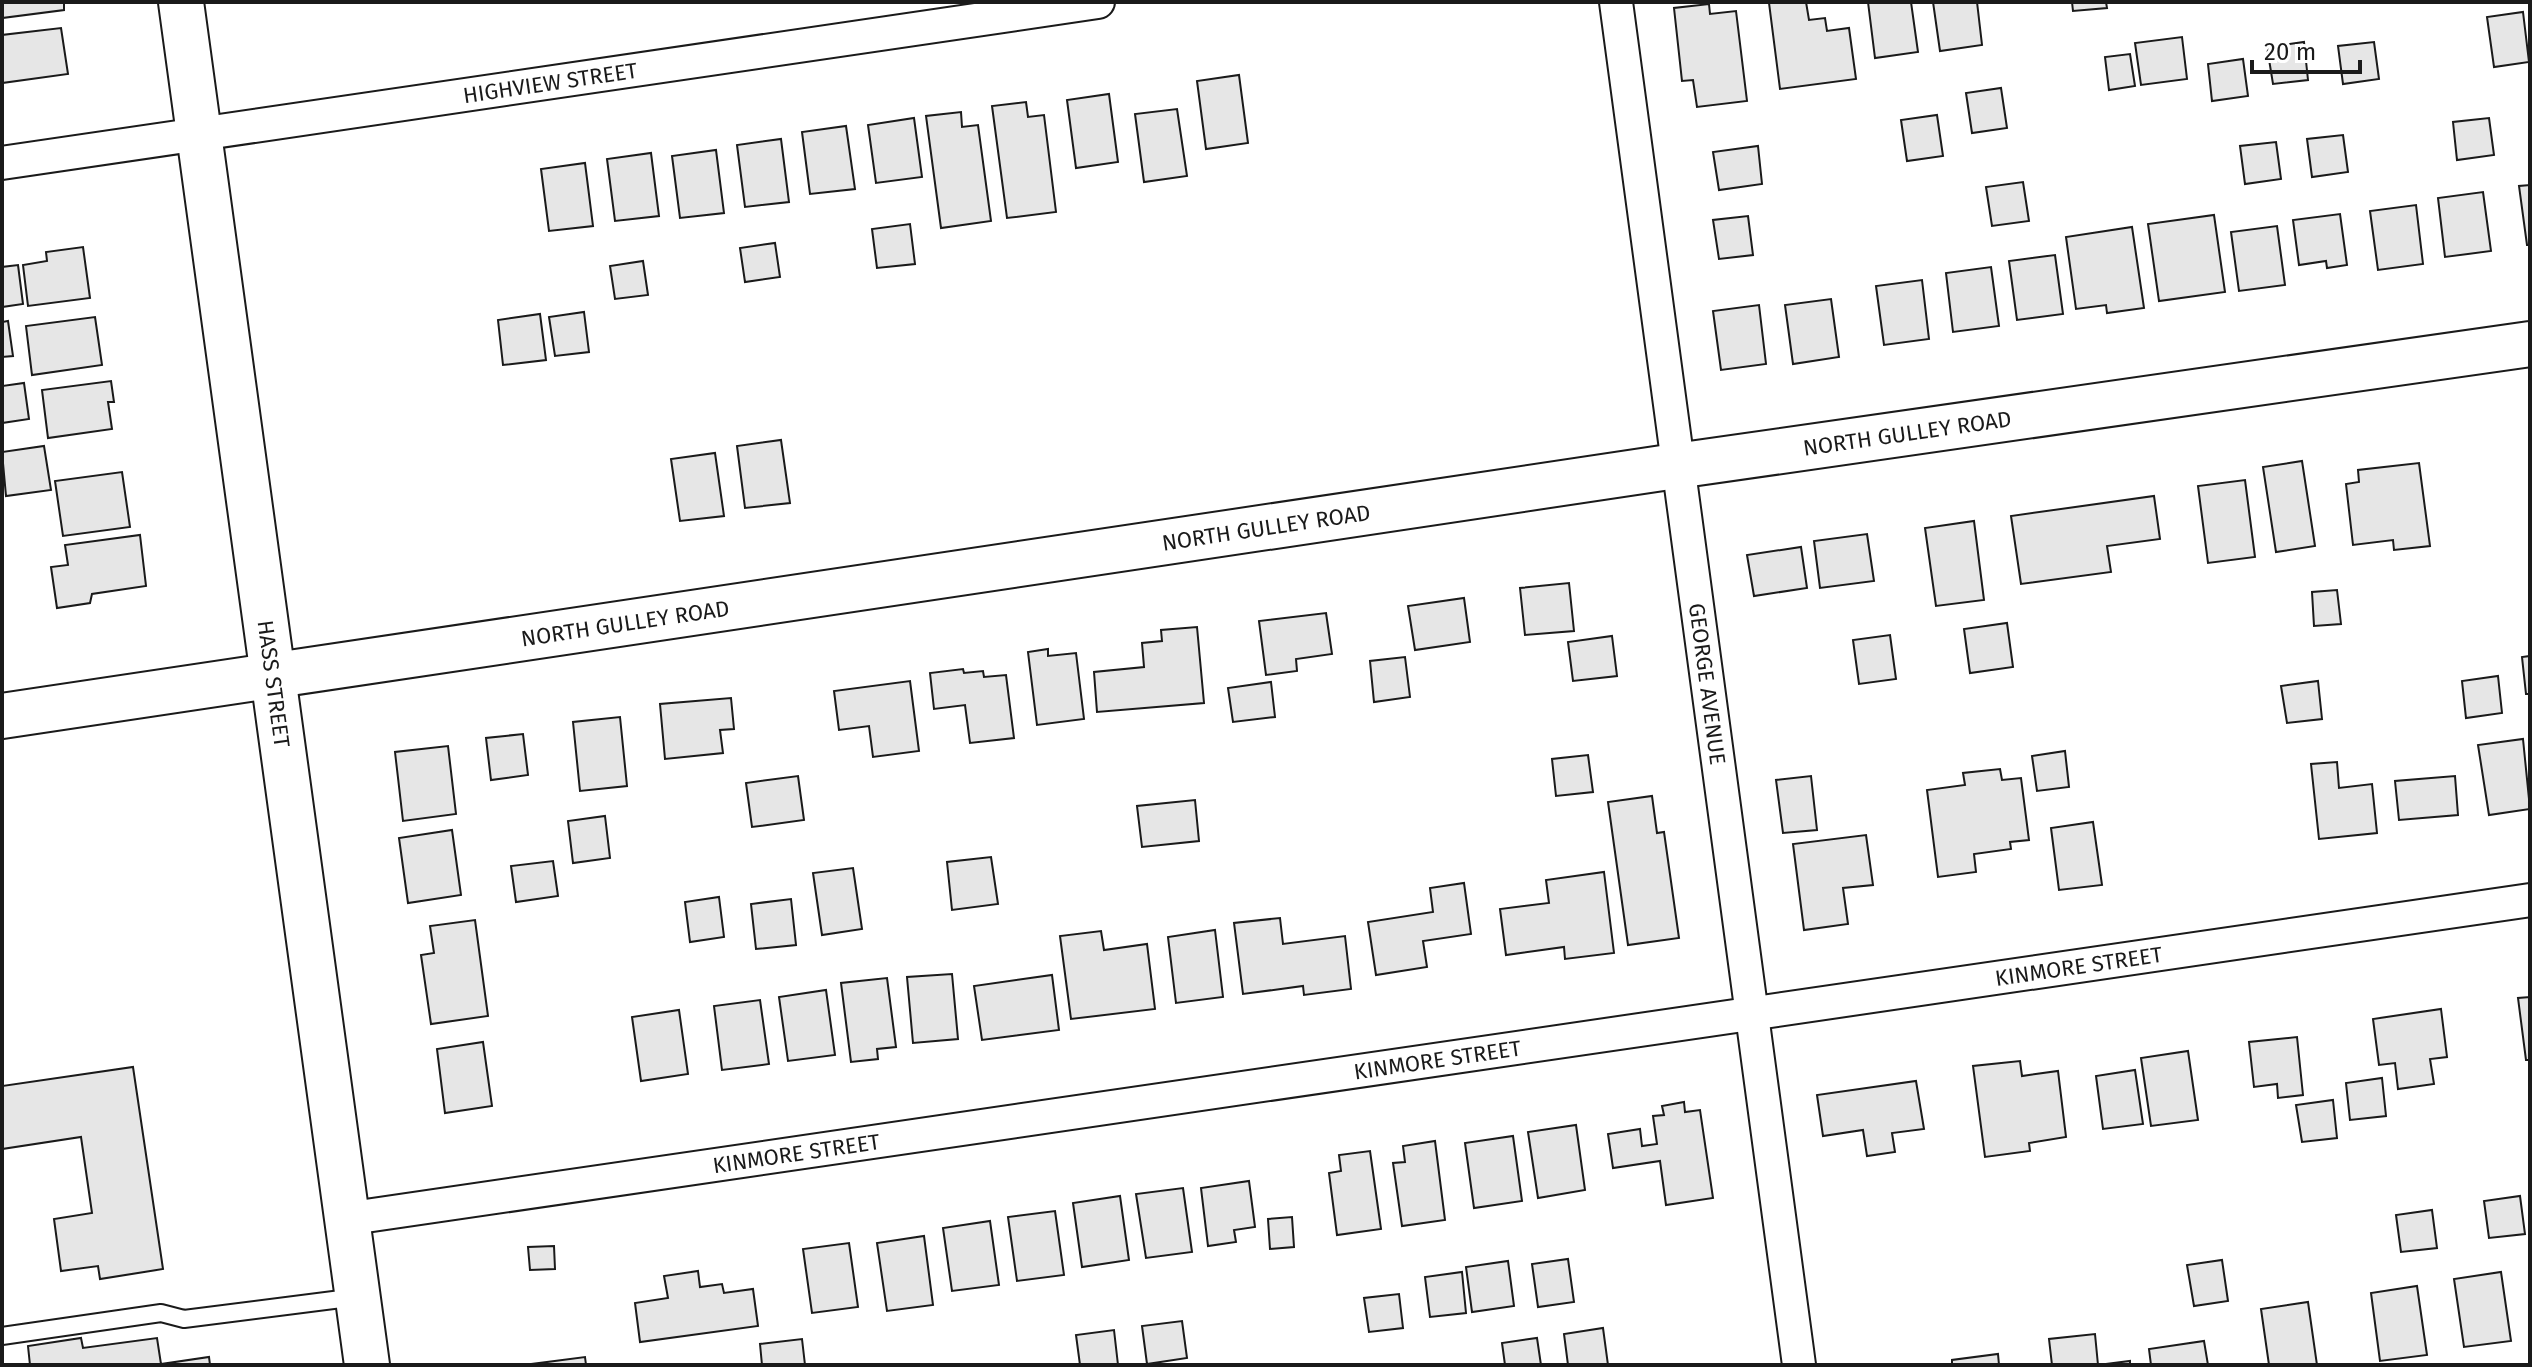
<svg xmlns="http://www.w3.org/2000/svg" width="2532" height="1367" font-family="'Fira Sans',sans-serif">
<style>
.building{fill:#e6e6e6;stroke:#1a1a1a;stroke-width:2}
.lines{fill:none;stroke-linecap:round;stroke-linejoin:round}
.lane-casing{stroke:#1a1a1a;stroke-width:20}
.street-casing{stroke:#1a1a1a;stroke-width:36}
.secondary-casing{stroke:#1a1a1a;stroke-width:48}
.lane{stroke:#fff;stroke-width:16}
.street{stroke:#fff;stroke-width:32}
.secondary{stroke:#fff;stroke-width:44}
.labels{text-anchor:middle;stroke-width:6;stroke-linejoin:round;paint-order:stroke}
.street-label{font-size:22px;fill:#1a1a1a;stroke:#fff}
</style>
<rect width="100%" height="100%" fill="#fff"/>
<!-- building -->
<path class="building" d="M2 2H64V10L2 18Z
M1806 2 1809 20 1825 18 1827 31 1849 28 1856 79 1780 89 1769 3Z
M1868 2H1911L1918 52 1875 58Z
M1933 2H1977L1982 45 1940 51Z
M2072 2H2106L2107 8 2073 11Z
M1709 4 1710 14 1736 11 1747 101 1697 107 1693 80 1682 81 1674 8Z
M2523 12 2529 62 2494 67 2487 17Z
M61 28 68 74 2 83V35Z
M2182 37 2187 79 2141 85 2135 43Z
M2304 42 2308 80 2273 84 2267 47Z
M2374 42 2379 79 2343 84 2338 46Z
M2130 54 2135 86 2109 90 2105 57Z
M2243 59 2248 96 2212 101 2208 64Z
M1239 75 1248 143 1206 149 1197 81Z
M2001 88 2007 128 1972 133 1966 93Z
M1109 94 1118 162 1076 168 1067 100Z
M1026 102 1028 117 1044 115 1056 212 1007 218 992 106Z
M1177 109 1187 176 1144 182 1135 114Z
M961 112 962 127 978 125 991 221 941 228 926 116Z
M1937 115 1943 156 1907 161 1901 120Z
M914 118 922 177 876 183 868 125Z
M2489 118 2494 155 2457 160 2453 122Z
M846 126 855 189 810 194 802 132Z
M2343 135 2348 172 2312 177 2307 139Z
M781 139 789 202 745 207 737 145Z
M2276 142 2281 179 2245 184 2240 146Z
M1758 146 1762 184 1719 190 1713 152Z
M716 150 724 213 680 218 672 156Z
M651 153 659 216 615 221 607 159Z
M585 163 593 226 549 231 541 169Z
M2023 182 2029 221 1992 226 1986 187Z
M2530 185V245H2527L2519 186Z
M2483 192 2491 251 2445 257 2438 198Z
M2416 205 2423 264 2378 270 2370 211Z
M2340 214 2347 265 2327 268 2326 261 2299 265 2293 220Z
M2214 215 2225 292 2159 301 2148 224Z
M1748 216 1753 255 1719 259 1713 220Z
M910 224 915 264 877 268 872 229Z
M2277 226 2285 285 2239 291 2231 232Z
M2132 227 2144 308 2107 313 2106 305 2076 309 2066 237Z
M775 243 780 277 745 282 740 248Z
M83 247 90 298 28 306 23 265 47 261 46 252Z
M2055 255 2063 314 2017 320 2009 261Z
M643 261 648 295 615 299 610 266Z
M18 265 23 304 2 307V267Z
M1991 267 1999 326 1953 332 1946 273Z
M1922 280 1929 339 1884 345 1876 286Z
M1831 299 1839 357 1793 364 1785 305Z
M1759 305 1766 364 1721 370 1713 311Z
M584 312 589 352 555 356 549 317Z
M540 314 546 360 503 365 498 320Z
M95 317 102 365 32 375 26 326Z
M8 321 13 356 2 357V322Z
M111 381 114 402H108L112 429 48 438 42 390Z
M24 383 29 419 2 423V386Z
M781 440 790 503 745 508 737 446Z
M44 446 51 490 6 496 2 452Z
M715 453 724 516 680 521 671 459Z
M2302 461 2315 546 2276 552 2263 467Z
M2419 463 2430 546 2394 550 2393 540 2353 545 2346 484 2359 482 2358 470Z
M122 472 130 527 63 536 55 481Z
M2245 480 2255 557 2208 563 2198 486Z
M2154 496 2160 539 2107 546 2111 572 2021 584 2011 516Z
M1974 521 1984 600 1936 606 1925 528Z
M1867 534 1874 581 1820 588 1814 541Z
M140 535 146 586 92 594 90 603 57 608 51 567 68 565 65 545Z
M1801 547 1807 588 1754 596 1747 555Z
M1569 583 1574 631 1525 635 1520 588Z
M2337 590 2341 624 2314 626 2312 592Z
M1464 598 1470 642 1415 650 1408 606Z
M1326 613 1332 654 1296 659 1297 671 1266 675 1259 621Z
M2007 623 2013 667 1970 673 1964 629Z
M1197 627 1204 703 1097 712 1094 672 1144 667 1142 643 1162 641 1161 630Z
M1890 635 1896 679 1859 684 1853 640Z
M1612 636 1617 676 1573 681 1568 642Z
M1048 649V656L1076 653 1084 719 1037 725 1028 652Z
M2530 656V694H2526L2522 657Z
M1405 657 1410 697 1374 702 1370 661Z
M963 669 964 673 983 671 984 677 1006 675 1014 738 970 743 965 705 934 709 930 673Z
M2498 676 2502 713 2466 718 2462 681Z
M910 681 919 751 873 757 869 726 839 730 834 691Z
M2318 681 2322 719 2287 723 2281 686Z
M1271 682 1275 717 1233 722 1228 688Z
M731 698 734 729 720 730 723 753 665 759 660 704Z
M620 717 627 786 580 791 573 722Z
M523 734 528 775 491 780 486 738Z
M2523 739 2530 809 2489 815 2478 745Z
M448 746 456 814 403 821 395 752Z
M2065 751 2069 787 2037 791 2032 756Z
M1588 755 1593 792 1556 796 1552 759Z
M2337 762 2339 788 2372 784 2377 833 2319 839 2311 764Z
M2000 769 2002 780 2021 778 2029 840 2010 842 2011 849 1974 854 1976 872 1938 877 1927 790 1965 785 1963 773Z
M798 776 804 820 752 827 746 783Z
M1811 776 1817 830 1783 833 1776 780Z
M2455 776 2458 815 2399 820 2395 781Z
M1652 796 1657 833 1664 832 1679 938 1628 945 1608 802Z
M1195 800 1199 841 1142 847 1137 806Z
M605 816 610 858 573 863 568 821Z
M2093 822 2102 885 2059 890 2051 828Z
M452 830 461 895 408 903 399 838Z
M1866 835 1873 885 1843 888 1848 924 1804 930 1793 844Z
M991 857 998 904 952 910 947 862Z
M553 861 558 896 516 902 511 866Z
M853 868 862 929 822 935 813 873Z
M1604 872 1614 953 1565 959 1564 947 1506 955 1500 909 1549 903 1546 880Z
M1464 883 1471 934 1423 941 1427 967 1376 975 1368 922 1433 912 1430 888Z
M719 897 724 937 690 942 685 902Z
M791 899 796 945 756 949 751 904Z
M1280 918 1283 944 1345 936 1351 989 1304 995 1303 986 1243 994 1234 923Z
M475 920 488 1016 431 1024 421 955 434 953 430 926Z
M1215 930 1223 997 1176 1003 1168 937Z
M1101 931 1104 950 1147 944 1155 1009 1071 1019 1060 936Z
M952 974 958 1039 913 1043 907 977Z
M1052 975 1059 1030 982 1040 974 986Z
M887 978 896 1047 877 1049 878 1059 851 1062 841 983Z
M826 990 835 1055 788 1061 779 997Z
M2530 997V1060H2526L2518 998Z
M760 1000 769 1064 722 1070 714 1006Z
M2441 1009 2447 1057 2430 1059 2434 1084 2398 1089 2395 1063 2379 1065 2373 1019Z
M679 1010 688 1074 641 1081 632 1017Z
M2297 1037 2303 1095 2278 1098 2277 1084 2254 1087 2249 1042Z
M483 1042 492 1106 445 1113 437 1049Z
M2188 1051 2198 1120 2151 1126 2141 1058Z
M2020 1061 2022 1076 2058 1071 2066 1137 2029 1143 2030 1151 1985 1157 1973 1066Z
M133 1067 163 1269 100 1279 98 1266 61 1271 54 1219 92 1213 81 1137 2 1149V1086Z
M2135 1070 2143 1124 2103 1129 2096 1076Z
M2382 1078 2386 1116 2350 1120 2346 1083Z
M1916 1081 1924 1129 1892 1133 1895 1152 1867 1156 1863 1130 1823 1136 1817 1095Z
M2333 1100 2337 1138 2302 1142 2296 1105Z
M1684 1102 1685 1112 1700 1110 1713 1198 1666 1205 1660 1161 1613 1168 1608 1134 1640 1129 1642 1146 1657 1144 1653 1116 1664 1115 1662 1106Z
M1576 1125 1585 1190 1538 1198 1528 1132Z
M1513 1136 1522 1201 1474 1208 1465 1143Z
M1435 1141 1445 1220 1402 1226 1393 1163 1405 1162 1403 1146Z
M1370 1151 1381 1229 1337 1235 1329 1173 1341 1171 1339 1155Z
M1249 1181 1255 1227 1234 1230 1236 1242 1208 1246 1201 1188Z
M1183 1188 1192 1252 1146 1258 1136 1194Z
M1120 1196 1129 1260 1082 1267 1073 1203Z
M2520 1196 2525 1234 2489 1238 2484 1201Z
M2432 1210 2437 1248 2401 1252 2396 1215Z
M1055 1211 1064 1275 1017 1281 1008 1217Z
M1292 1217 1294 1247 1270 1249 1268 1219Z
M990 1221 999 1285 952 1291 943 1228Z
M924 1236 933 1305 887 1311 877 1243Z
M849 1243 858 1307 812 1313 803 1249Z
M554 1246 555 1269 530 1270 528 1247Z
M1568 1259 1574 1302 1538 1307 1532 1264Z
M2222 1260 2228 1301 2194 1306 2187 1265Z
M1508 1261 1514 1306 1472 1312 1466 1267Z
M698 1271 700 1287 722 1284 724 1293 753 1289 758 1326 640 1342 635 1303 668 1298 664 1276Z
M1462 1272 1466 1313 1430 1317 1425 1277Z
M2501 1272 2511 1341 2464 1347 2454 1279Z
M2417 1286 2427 1355 2380 1361 2371 1293Z
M1399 1294 1403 1328 1369 1332 1364 1298Z
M2308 1302 2317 1365H2269L2261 1309Z
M1182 1321 1187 1358 1147 1364 1142 1326Z
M1603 1328 1608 1365H1568L1564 1334Z
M1114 1330 1118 1365H1080L1076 1335Z
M2095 1334 2098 1365 2130 1361V1365H2052L2049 1339Z
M81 1338 83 1348 157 1338 161 1364 209 1357 210 1365H30L28 1346Z
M1537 1338 1541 1365H1505L1502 1343Z
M802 1339 805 1365H762L760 1344Z
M2204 1341 2208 1365H2151L2149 1349Z
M1998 1354 1999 1365H1952V1360Z
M585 1357 586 1365H532V1364Z"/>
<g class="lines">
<defs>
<path id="lane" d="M2 1336 161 1313 184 1319 357 1297"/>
<g id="street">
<path id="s1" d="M1616 2 1799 1365"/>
<path id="s2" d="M2 163 1098 2"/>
<path id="s3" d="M345 1219 2530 900"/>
</g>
<g id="secondary">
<path id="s4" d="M181 2 367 1365"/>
<path id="s5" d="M2 716 1676 466 2530 344"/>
</g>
</defs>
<!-- lane casing -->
<use href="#lane" class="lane-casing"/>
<!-- street casing -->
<use href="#street" class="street-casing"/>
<!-- secondary casing -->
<use href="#secondary" class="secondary-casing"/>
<!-- lane -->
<use href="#lane" class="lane"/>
<!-- street -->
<use href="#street" class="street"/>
<!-- secondary -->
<use href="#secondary" class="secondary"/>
</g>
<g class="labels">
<!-- street labels -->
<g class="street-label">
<text dy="8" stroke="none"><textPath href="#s2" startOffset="554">HIGHVIEW STREET</textPath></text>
<text dy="8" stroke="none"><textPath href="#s5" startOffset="1926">NORTH GULLEY ROAD</textPath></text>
<text dy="8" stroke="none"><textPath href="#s5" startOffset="1278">NORTH GULLEY ROAD</textPath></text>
<text dy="8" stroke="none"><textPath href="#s5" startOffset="630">NORTH GULLEY ROAD</textPath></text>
<text dy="8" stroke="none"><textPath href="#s4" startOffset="688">HASS STREET</textPath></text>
<text dy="8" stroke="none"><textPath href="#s1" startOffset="688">GEORGE AVENUE</textPath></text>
<text dy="8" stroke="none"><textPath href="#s3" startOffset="1752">KINMORE STREET</textPath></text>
<text dy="8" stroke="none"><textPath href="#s3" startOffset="1104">KINMORE STREET</textPath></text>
<text dy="8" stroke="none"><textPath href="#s3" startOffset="456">KINMORE STREET</textPath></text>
</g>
</g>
<!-- border -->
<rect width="2532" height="1367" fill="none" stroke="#1a1a1a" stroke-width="8"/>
<!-- scale -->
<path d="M2252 60v12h108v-12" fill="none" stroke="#1a1a1a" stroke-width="4"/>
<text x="2264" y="60" font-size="24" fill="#1a1a1a" stroke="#ffffff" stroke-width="6" paint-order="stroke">20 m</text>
</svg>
